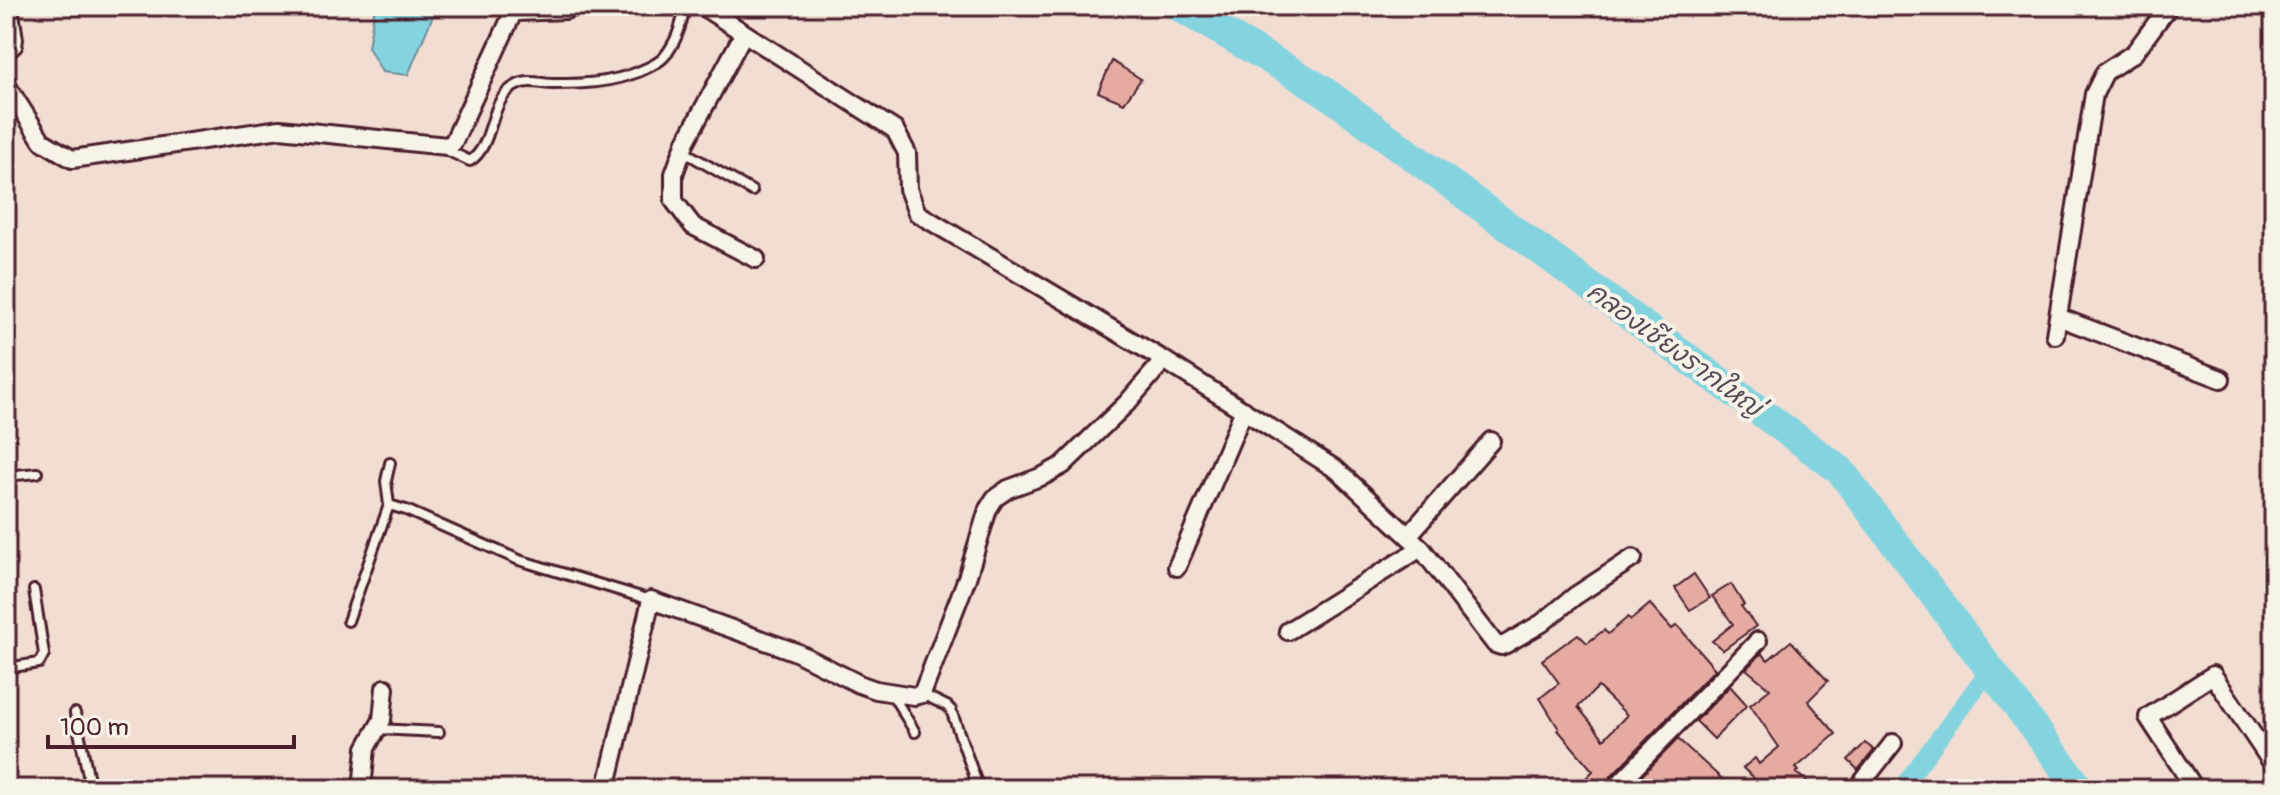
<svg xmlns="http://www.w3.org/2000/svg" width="2280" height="795" font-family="Pangolin,'Playpen Sans Thai',sans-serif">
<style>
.water{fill:#84d4e0;stroke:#6d8c98;stroke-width:2}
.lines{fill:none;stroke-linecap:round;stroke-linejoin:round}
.canal{stroke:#84d4e0;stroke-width:18}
.river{stroke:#84d4e0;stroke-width:30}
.building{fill:#e5aba3;stroke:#4a1f2b;stroke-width:2;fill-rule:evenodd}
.service-casing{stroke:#4a1f2b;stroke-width:14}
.minor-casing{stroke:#4a1f2b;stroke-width:22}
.service{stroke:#f7f3e8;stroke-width:8}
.minor{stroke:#f7f3e8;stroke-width:16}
.labels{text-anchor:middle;stroke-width:8;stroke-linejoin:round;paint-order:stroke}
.water-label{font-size:26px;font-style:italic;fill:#584c58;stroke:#f7f3e8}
</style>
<rect width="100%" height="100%" fill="#f2ddd3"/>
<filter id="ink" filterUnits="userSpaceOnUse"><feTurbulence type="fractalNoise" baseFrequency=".0125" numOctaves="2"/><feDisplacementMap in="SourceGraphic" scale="16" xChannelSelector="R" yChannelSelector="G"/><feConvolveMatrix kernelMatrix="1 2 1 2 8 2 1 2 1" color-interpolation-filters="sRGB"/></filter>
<g filter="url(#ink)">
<!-- water -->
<path class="water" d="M375 6H437L408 75 382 72 368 47Z"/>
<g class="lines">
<!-- canal -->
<path class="canal" d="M1901 789 1990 669"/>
<!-- river -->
<path class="river" d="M1178 6 1321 89 1840 470 2080 789"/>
</g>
<!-- building -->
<path class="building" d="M1112 61 1141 79 1124 103 1098 92Z
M1694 574 1710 598 1690 610 1675 588Z
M1731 584 1744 605 1741 606 1756 626 1723 650 1712 641 1733 624 1712 596Z
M1650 604 1672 629 1677 625 1715 669 1606 781 1603 789H1575L1593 771 1558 730 1559 729 1540 698 1559 683 1542 660 1578 634 1587 643 1604 630 1608 634 1628 617 1631 620ZM1598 687 1627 715 1604 739 1578 707Z
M1791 641 1828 681 1808 701 1836 734 1796 768 1799 771 1796 773 1807 781 1800 789H1765L1743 768 1755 758 1759 764 1779 747 1750 705 1770 689 1746 669 1762 653 1768 660Z
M1730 686 1747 705 1714 739 1696 721Z
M1678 739 1733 789H1629Z
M1865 743 1874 750 1858 770 1848 760Z"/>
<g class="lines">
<defs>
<path id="service" d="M6 57 17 47 18 39 13 6
M444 149 470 161C496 144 487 99 517 85 529 79 542 84 554 84 584 84 610 83 638 72 647 68 658 64 664 57 677 42 682 24 685 6
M683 151 752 191
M6 476 37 473
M389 505 386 481 390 463
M348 621 389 505 406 510 519 560 651 600
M6 668 39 663 44 654 34 590
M892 694 915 732
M922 694 947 706 951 710 979 789
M75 713 91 789
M377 729 439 732"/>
<path id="minor" d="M702 6 895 130 907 153 908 189 917 213 1164 360 1337 470 1421 548 1495 644 1501 646 1506 644 1542 623 1575 596 1633 558
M744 33 686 141 674 174V201L693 226 756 259
M6 84 42 141 72 159 280 129 447 146 453 143 512 15 517 12 565 10 577 6
M2058 317 2221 379
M2055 335 2094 94 2105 72 2134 53 2169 6
M1408 536 1491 441
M1177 567 1244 410
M1288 631 1421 548
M362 789 366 748 382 720 385 688
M606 789 651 600 796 652 859 684 876 690 914 696 922 694 967 578 988 509 995 498 1008 489 1043 476 1063 465 1127 403 1164 360
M1614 789 1758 641
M1857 789 1893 743
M2195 789 2148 717 2213 675 2274 766"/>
</defs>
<!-- service casing -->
<use href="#service" class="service-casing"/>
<!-- minor casing -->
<use href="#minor" class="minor-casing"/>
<!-- service -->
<use href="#service" class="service"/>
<!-- minor -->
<use href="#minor" class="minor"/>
</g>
</g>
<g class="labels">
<!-- water labels -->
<g class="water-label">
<text transform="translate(1675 349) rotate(36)" y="9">คลองเชียงรากใหญ่</text>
</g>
</g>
<!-- margin -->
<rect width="2280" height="795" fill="none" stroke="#f7f3e8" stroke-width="32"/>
<rect x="16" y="16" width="2248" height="763" fill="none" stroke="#4a1f2b" stroke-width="3" filter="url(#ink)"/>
<!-- scale -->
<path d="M48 735v12h246v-12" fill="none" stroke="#4a1f2b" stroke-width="4"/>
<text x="60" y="735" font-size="24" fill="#4a1f2b" stroke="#f7f3e8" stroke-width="6" paint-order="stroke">100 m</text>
</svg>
